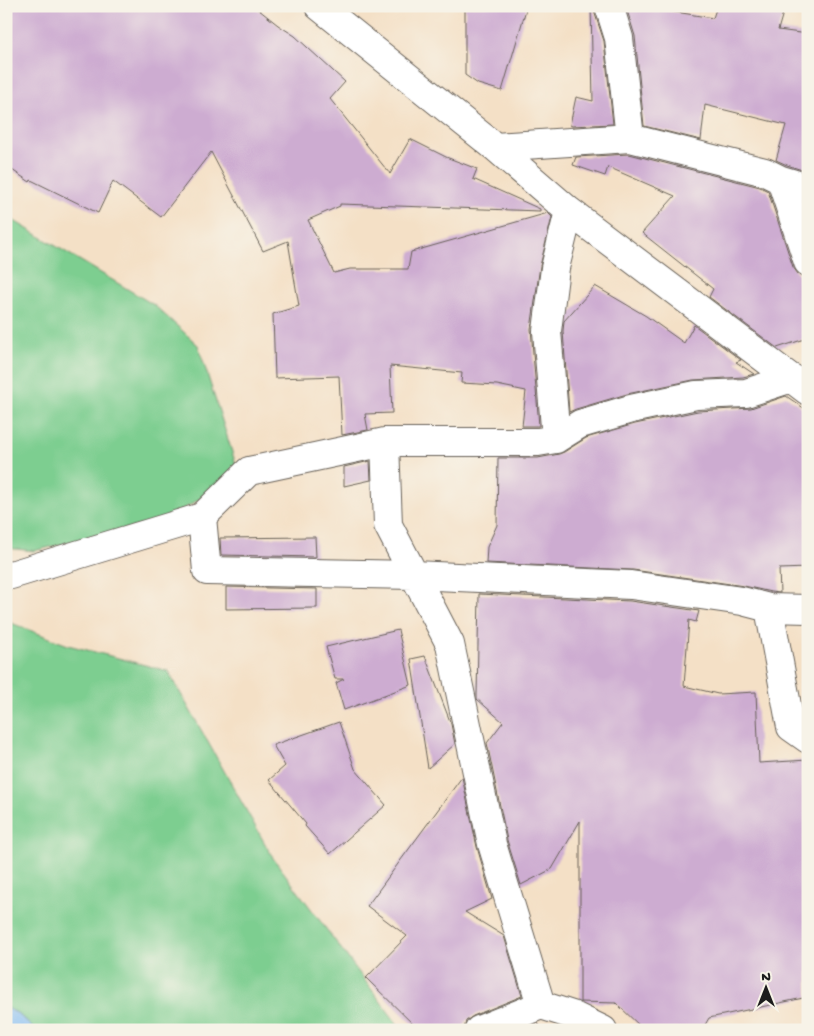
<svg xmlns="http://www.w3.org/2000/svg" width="814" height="1036" font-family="'Gochi Hand',sans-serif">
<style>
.green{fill:#7dce90;stroke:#4c7556}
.water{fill:#83bdf5;stroke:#506c88}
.building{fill:#cdacd1}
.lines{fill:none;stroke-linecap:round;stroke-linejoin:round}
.minor-casing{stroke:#686158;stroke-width:30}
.minor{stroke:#fff;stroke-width:28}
</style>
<rect width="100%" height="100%" fill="#f7f3e8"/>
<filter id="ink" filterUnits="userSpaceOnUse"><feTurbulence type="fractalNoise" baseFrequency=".02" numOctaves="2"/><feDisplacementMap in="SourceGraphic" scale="10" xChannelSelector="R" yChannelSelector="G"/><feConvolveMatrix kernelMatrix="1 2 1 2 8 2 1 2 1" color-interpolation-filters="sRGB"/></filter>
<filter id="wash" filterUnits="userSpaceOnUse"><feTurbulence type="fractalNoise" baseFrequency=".0096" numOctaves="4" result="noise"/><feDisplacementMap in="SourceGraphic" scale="20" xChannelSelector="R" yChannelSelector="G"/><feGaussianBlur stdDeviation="1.12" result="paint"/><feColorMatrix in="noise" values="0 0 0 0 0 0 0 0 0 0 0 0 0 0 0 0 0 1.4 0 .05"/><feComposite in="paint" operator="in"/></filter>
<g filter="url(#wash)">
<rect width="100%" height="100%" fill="#f4e0c6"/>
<!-- green -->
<path class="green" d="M6 216 154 305 198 345 239 474 168 519 34 551 6 548Z
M6 621 68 645 168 671 273 858 402 1030H35L17 1013 6 1008Z"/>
<!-- water -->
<path class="water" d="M6 1008 17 1013 35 1030H6Z"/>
<g id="blocks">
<!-- building -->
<path class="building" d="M6 6H254L278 25 295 36 345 82 330 99 390 174 410 139 446 157 477 169 473 179 540 209V211L340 204V206L308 220 334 273 350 269H408L411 252 548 213 552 217 540 266 531 329 539 426H522L526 391 497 385 461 383 462 373 390 366 392 413 365 414 368 430 342 435 339 376 275 378 273 314 299 306 288 241 263 251 211 152 161 217 113 181 98 213 31 180 30 182 6 166Z
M465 6H527L502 91 478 84 465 75Z
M591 6H594V11L604 41 613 124 572 126 570 125 576 97 593 101Z
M717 6H785L778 30 808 34V172L787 165 776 160 786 125 705 105 701 140 644 126 635 36 626 7 663 10 713 18Z
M629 154 760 187 768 191 793 267 798 274 804 277H808V338L777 348 709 297 713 289 642 233 675 196 608 167 605 176 573 165 576 157Z
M595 286 646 316 684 343 694 325 741 360 736 362 754 374 743 377 693 380 627 394 576 409 569 412 563 331 564 321Z
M786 396 808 411V568L779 569 780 593 771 592 744 586 633 570 486 563 487 547 497 525 498 458H538L559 454 564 452 586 438 635 424 698 411 751 408Z
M370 461 371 480 344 486V467Z
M315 537 316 557 221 555 220 538Z
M226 587 317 589V608L226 609Z
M479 594 630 601 699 611 696 622 689 620 684 686 718 694 756 692 759 763 808 760V997L709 1018 702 1030H644L616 1003 580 1002V821L552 869 521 885 507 840 487 743 503 722 477 699V695Z
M398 630 411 685 344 710 336 683 344 679H335L326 647Z
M425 656 451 724 455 744 428 768 411 659Z
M339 722 355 769 386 805 330 854 305 826 306 824 269 780 285 766 273 745Z
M462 777 477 847 492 899 465 912 504 936 522 996 473 1016 466 1021 464 1030H419L366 978 407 936 367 906Z
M538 1023 542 1030H521Z"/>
</g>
</g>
<g filter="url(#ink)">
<use href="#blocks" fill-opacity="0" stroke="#686158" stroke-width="1"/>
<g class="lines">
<defs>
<path id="minor" d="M319 6 495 147 569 211 808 391
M609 6 619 38 630 138
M495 147 630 138 765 172 781 180 808 188
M781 180 808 262
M556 439 547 331 555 268 569 211
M385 442 388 525 450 644 492 844 541 1005 572 1015 603 1030
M202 517 207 571 414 575 631 585 742 601 769 608 808 609
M6 574 11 575 202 517 249 471 385 442H538L556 439 580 424 631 409 696 395 746 393 792 378
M769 608 791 727 808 739
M479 1030 541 1005"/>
</defs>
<!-- minor casing -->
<use href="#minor" class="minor-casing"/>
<!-- minor -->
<use href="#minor" class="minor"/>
</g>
</g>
<!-- margin -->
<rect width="814" height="1036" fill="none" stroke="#f7f3e8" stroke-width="25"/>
<!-- north arrow -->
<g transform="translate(766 988)" stroke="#f7f3e8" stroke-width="4" paint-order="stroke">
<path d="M0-4L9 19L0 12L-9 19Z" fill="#1c1c1c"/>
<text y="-8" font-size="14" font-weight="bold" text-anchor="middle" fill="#1c1c1c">N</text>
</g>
</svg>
